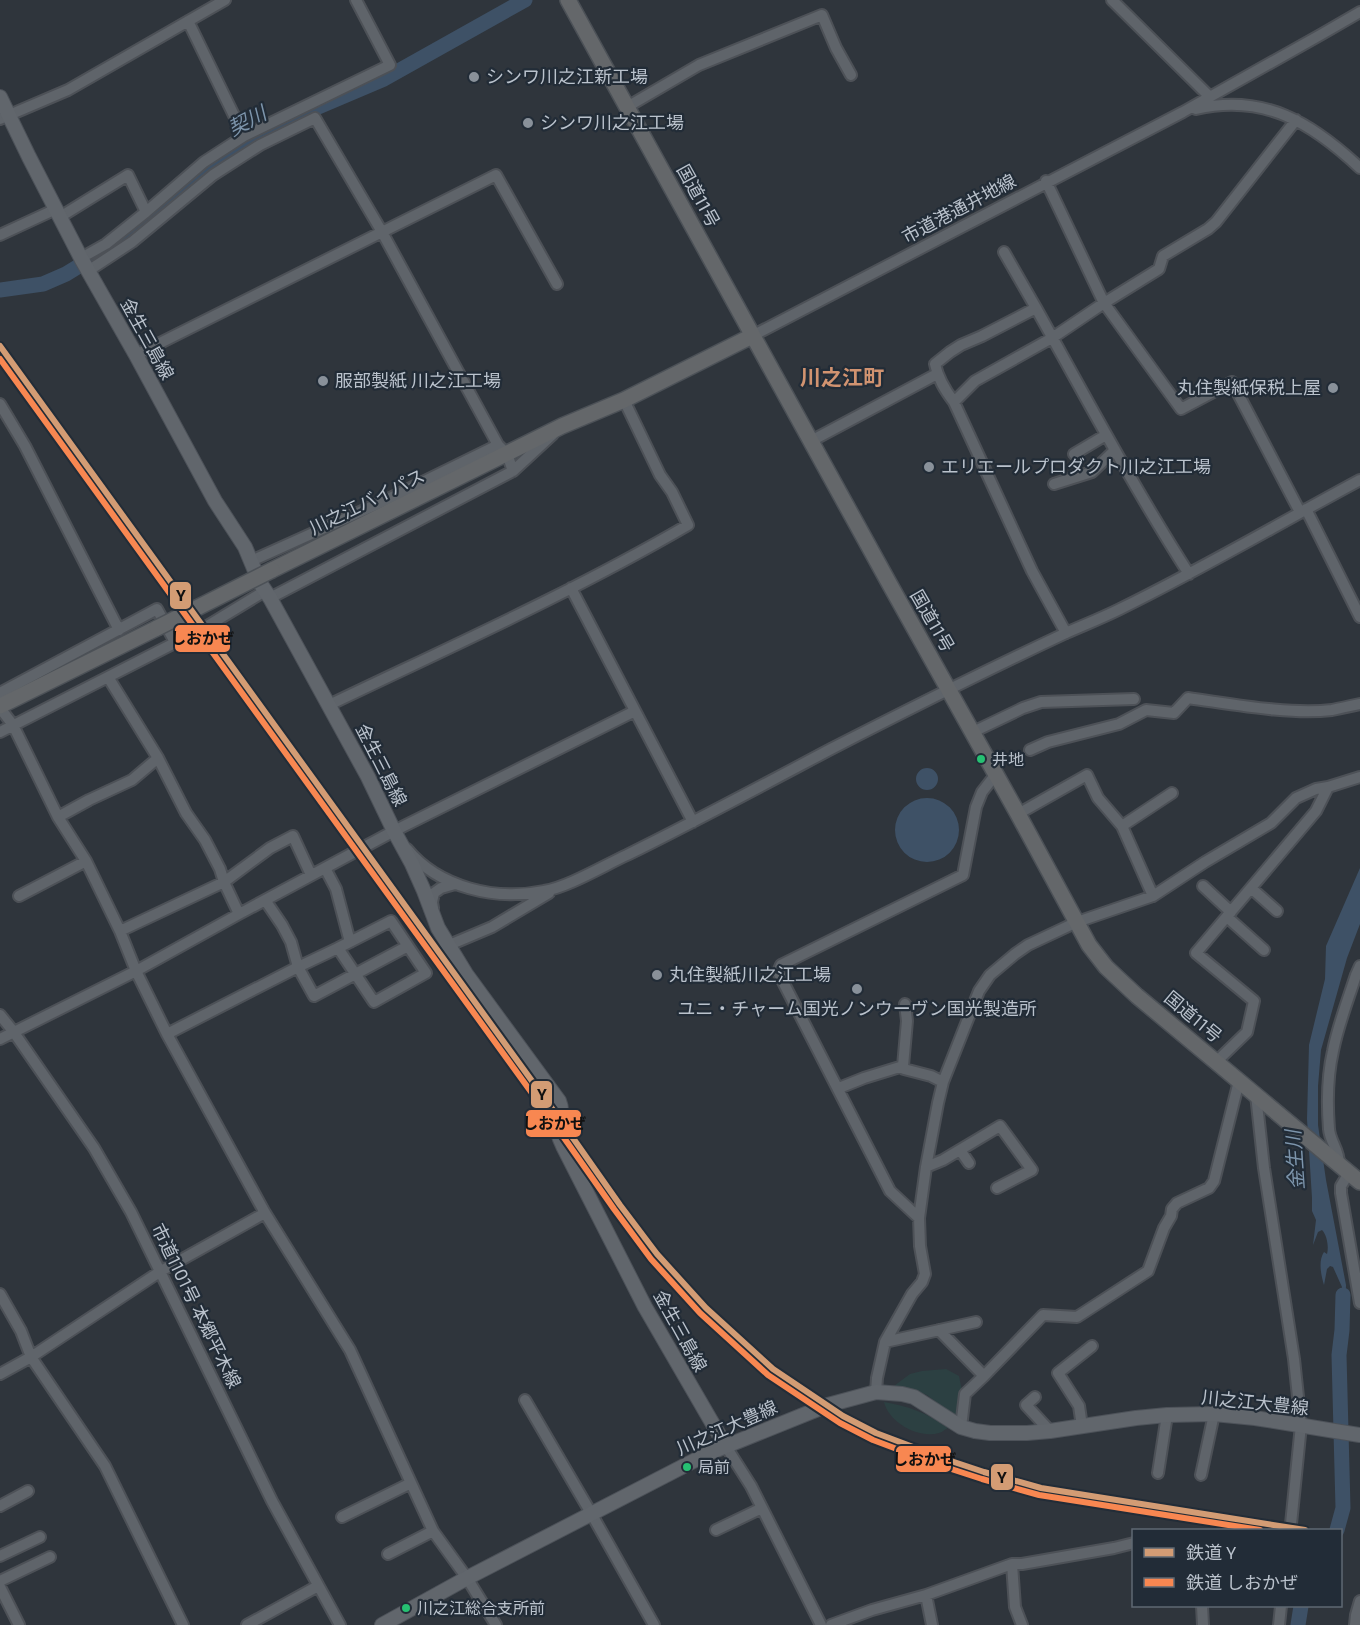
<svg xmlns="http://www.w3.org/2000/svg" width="1360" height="1625" font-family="'Exo 2','Noto Sans JP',sans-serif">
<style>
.green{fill:#2c4042}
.water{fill:#3e5166}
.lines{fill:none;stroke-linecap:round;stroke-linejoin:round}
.river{stroke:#3e5166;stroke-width:15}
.minor-casing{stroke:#4d5157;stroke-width:14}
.major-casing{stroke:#4d5259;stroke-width:16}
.highway-casing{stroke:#4c5157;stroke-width:18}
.minor{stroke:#5f646a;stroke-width:10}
.major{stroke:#61666c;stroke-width:14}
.highway{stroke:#64676a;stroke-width:15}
.highway-bridge-casing{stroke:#4c5157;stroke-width:18;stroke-linecap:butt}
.highway-bridge{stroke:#64676a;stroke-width:15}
.rail-1-casing{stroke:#222c37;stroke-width:10}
.rail-2-casing{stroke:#222c37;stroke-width:10}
.rail-1{stroke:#d39c74;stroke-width:6}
.rail-2{stroke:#f88751;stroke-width:6}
.poi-dot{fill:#89919a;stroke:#222c37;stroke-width:2}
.bus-dot{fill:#26c172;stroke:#222c37;stroke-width:2}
.labels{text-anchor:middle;stroke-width:4.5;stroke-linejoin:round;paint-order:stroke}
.bus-label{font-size:16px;fill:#bac2cc;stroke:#222c37;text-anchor:start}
.poi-label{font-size:18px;fill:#bac2cc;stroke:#222c37;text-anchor:start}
.street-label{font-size:18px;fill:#bac2cc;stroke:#222c37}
.water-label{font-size:20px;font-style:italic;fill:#7d95ac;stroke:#222c37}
.quarter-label{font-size:21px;font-weight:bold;fill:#d19370;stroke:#222c37}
.line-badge{stroke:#222c37;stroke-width:2}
.pale-badge-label{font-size:16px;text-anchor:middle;font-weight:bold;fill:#111}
</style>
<rect width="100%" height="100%" fill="#2f353c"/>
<!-- green -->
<path class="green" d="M946 1369 959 1376 962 1391 958 1419 927 1395 907 1388 894 1386 910 1374 922 1371Z
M884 1402C908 1406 928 1413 948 1428 945 1429 943 1432 939 1433 919 1439 889 1423 884 1402Z"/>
<!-- water -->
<path class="water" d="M916 779a11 11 0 1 1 22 0a11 11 0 1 1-22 0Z
M895 830a32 32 0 1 1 64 0a32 32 0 1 1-64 0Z
M1360 868V924L1347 958 1321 1050 1318 1086V1125L1326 1180 1346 1285 1344 1339 1342 1287 1333 1267 1330 1266 1327 1269 1324 1285C1321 1275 1318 1261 1324 1252L1327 1254C1329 1247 1327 1235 1322 1230L1318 1232 1313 1245 1316 1220 1312 1211V1198L1307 1119 1309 1045 1325 979 1326 946Z"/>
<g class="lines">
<!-- river -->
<path class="river" d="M0 290 43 284 66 274 108 248 136 227 215 163 254 139 285 121 384 79 525 0
M1337 1530 1343 1508 1339 1355 1342 1330 1343 1295
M1298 1625 1301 1606"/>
<defs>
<path id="minor" d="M1112 0 1210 97
M188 21 244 136
M627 107 699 65 822 15 836 48 851 75
M1196 109C1264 93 1312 123 1360 168
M0 119 68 90 225 0
M1046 181 1104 303 1181 409 1232 382 1300 512
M60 217 128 175 146 212
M0 235 56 209
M1004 252 1036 308
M81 258 106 244 146 212 204 162 244 136 390 65 356 0
M88 271 132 242 213 175 260 145 315 118 382 232 496 175 557 284
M752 336 1183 112 1322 34 1360 12
M136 355 382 232 498 445
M954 402 975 381 1052 338 1104 303 1159 269 1163 256 1208 229 1216 222 1296 120
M0 404 25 446 119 630
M811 441 937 374
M1074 454 1106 435
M513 471 553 434
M1054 484 1092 472 1115 450
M1306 509 1360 617
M251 561 382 502 498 445 507 454 513 471 270 598
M571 588 693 822
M1066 633 1032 571 954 402C945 390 938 379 935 364L950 352 961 345 982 336 1036 308C1086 398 1134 488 1189 574
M0 693 157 609 175 642
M329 705C450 647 573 592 688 525L672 492 660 475 624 400
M0 708 13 725 58 817 86 861 120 931 136 971 167 1034 265 1213 350 1350 433 1531 467 1578 496 1625
M0 732 204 628 265 591
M973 732 1023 708 1041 702 1134 699
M1030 750 1048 742 1119 724 1146 710 1174 713 1188 698C1232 704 1289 715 1332 710 1342 708 1351 706 1360 704
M158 758 186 813 205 840 220 869 224 882 239 914
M1018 814 1087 775 1098 798 1122 826 1153 896
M58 817 89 800 132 780 158 758 108 677
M1122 826 1172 793
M407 849C439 888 496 901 544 891 568 887 603 866 627 855 696 821 763 785 831 749 909 709 987 670 1066 633 1084 625 1102 618 1120 609 1202 569 1280 523 1360 480
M325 868 336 889 350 942
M1203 886 1231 912
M1251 888 1277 911
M19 896 86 861
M433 908 432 902 434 893 441 888 455 884
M1227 917 1264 950
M391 921 426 973 374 1002 338 948Z
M120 931 224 882 270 848 293 836 311 875
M449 946 454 943 492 927 549 893
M338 948 298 967 314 996 408 946
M0 1015 13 1031 94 1148 131 1212 272 1501 340 1625
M167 1034 298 967 291 942 282 925 265 900
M0 1039 136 971 239 914 394 831 635 711
M1216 1062 1247 1032 1254 1001 1196 953 1316 811 1328 787
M903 1066 904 1069 931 1076 943 1082
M839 1088 864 1078 903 1066 907 1021 905 1004
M1256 1095 1264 1168 1294 1359 1301 1425 1291 1524
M960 1150 969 1163
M1339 1164C1339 1149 1330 1142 1329 1129 1327 1103 1327 1077 1333 1051 1338 1025 1348 1000 1356 975L1360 966
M926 1167 943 1160 1000 1126 1032 1170 997 1188
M1349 1173 1341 1186V1193L1360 1303
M919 1218 890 1191 778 972 781 965 963 875 976 807 982 792 996 774
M0 1294 21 1331 31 1357 105 1466 183 1625
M939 1330 984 1376
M885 1342 976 1322
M0 1374 31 1357 161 1271 265 1213
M876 1392 877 1378 885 1342 912 1294 922 1282 925 1274 920 1246 919 1218 926 1167 938 1103 943 1082 979 991 990 975 1015 954 1028 945 1077 922 1153 896 1205 862 1271 823 1296 798 1316 789 1328 787 1360 777
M1035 1397 1026 1405 1050 1431
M525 1400 591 1513 654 1625
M1082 1426 1079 1406 1058 1373 1092 1346
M961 1427 965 1394 984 1376 1043 1315 1077 1317 1148 1271 1164 1228 1171 1216 1172 1209 1177 1203 1209 1188 1214 1181 1239 1081
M725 1445 751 1486 821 1625
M1158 1473 1167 1415
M1201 1475 1214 1414
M0 1506 28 1491
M342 1517 411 1483
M716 1530 762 1508
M388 1554 433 1531
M0 1556 40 1537
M1012 1564 1015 1607 1022 1625
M0 1581 50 1557
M0 1587 19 1625
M926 1595 932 1625
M1202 1606 1203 1625
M247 1625 318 1586
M831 1625 872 1610 926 1595 1012 1564H1022L1114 1548 1134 1543
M1279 1625 1281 1606
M1355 1625 1356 1615 1360 1601"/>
<path id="major" d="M0 97 29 157 82 260 136 355 215 501 245 547 260 583 270 598 368 777 394 831 412 864 424 891 438 928 466 974 559 1101C565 1115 556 1124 559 1136 560 1140 562 1143 563 1146L645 1307 725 1445
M382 1625 467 1578 709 1453 828 1405 876 1392 902 1394 914 1397 961 1427 975 1431 990 1433H1027L1050 1431 1136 1418 1167 1415 1214 1414 1255 1418 1360 1435"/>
<path id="highway" d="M568 0 889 583 1018 814 1089 945 1106 967 1137 996 1360 1182
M272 570 562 426 624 400 752 336
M0 706 157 628"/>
</defs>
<!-- minor casing -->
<use href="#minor" class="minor-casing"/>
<!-- major casing -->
<use href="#major" class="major-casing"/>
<!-- highway casing -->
<use href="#highway" class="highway-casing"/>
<!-- minor -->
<use href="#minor" class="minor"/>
<!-- major -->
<use href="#major" class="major"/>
<!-- highway -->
<use href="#highway" class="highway"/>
<defs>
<path id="highway-bridge" d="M157 628 272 570"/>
</defs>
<!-- highway-bridge casing -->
<use href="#highway-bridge" class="highway-bridge-casing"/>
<!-- highway-bridge -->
<use href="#highway-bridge" class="highway-bridge"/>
<defs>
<path id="rail-1" d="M0 346 561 1121 620 1205 657 1254 706 1308 773 1369 843 1416 876 1433 945 1459 984 1472 1041 1488 1305 1530"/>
<path id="rail-2" d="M0 359 555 1125 614 1209 651 1259 700 1313 768 1375 840 1423 873 1440 942 1466 982 1479 1039 1495 1260 1530"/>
</defs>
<!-- rail-1 casing -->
<use href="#rail-1" class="rail-1-casing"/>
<!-- rail-2 casing -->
<use href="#rail-2" class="rail-2-casing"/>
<!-- rail-1 -->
<use href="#rail-1" class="rail-1"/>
<!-- rail-2 -->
<use href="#rail-2" class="rail-2"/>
</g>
<!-- markers -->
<g class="poi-dot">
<circle cx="474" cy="77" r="6"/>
<circle cx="528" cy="123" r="6"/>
<circle cx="323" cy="381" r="6"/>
<circle cx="1333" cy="388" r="6"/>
<circle cx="929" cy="467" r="6"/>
<circle cx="657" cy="975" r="6"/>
<circle cx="857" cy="989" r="6"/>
</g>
<g class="bus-dot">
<circle cx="981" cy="759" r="5"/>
<circle cx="687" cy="1467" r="5"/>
<circle cx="406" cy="1608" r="5"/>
</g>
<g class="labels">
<!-- bus labels -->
<g class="bus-label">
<text x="992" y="765">井地</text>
<text x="698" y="1473">局前</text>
<text x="417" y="1614">川之江総合支所前</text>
</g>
<!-- poi labels -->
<g class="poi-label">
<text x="486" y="83">シンワ川之江新工場</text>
<text x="540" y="129">シンワ川之江工場</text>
<text x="335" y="387">服部製紙 川之江工場</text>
<text x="1321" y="394" text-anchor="end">丸住製紙保税上屋</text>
<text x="941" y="473">エリエールプロダクト川之江工場</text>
<text x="669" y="981">丸住製紙川之江工場</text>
<text x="857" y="1015" text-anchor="middle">ユニ・チャーム国光ノンウーヴン国光製造所</text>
</g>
<!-- street labels -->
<g class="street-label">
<text transform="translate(698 196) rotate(61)" y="6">国道11号</text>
<text transform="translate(959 209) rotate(-28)" y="6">市道港通井地線</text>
<text transform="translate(147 339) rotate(61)" y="6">金生三島線</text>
<text transform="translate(367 502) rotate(-26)" y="6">川之江バイパス</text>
<text transform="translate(932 621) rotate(60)" y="6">国道11号</text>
<text transform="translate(381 765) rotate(63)" y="6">金生三島線</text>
<text transform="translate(1193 1017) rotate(40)" y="6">国道11号</text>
<text transform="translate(196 1306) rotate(64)" y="6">市道1101号 本郷平木線</text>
<text transform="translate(680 1331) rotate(61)" y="6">金生三島線</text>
<text transform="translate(1255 1403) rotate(6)" y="6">川之江大豊線</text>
<text transform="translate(727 1428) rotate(-24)" y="6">川之江大豊線</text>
</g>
<!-- water labels -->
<g class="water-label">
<text transform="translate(247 121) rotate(-28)" y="7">契川</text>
<text transform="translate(1295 1160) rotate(-94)" y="7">金生川</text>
</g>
<!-- quarter labels -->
<g class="quarter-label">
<text x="842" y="385">川之江町</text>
</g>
</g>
<g class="line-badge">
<rect x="169" y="581" width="23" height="29" rx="6" fill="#d39c74"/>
<rect x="174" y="624" width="57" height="29" rx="6" fill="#f88751"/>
<rect x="530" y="1080" width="23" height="29" rx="6" fill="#d39c74"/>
<rect x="525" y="1109" width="57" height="29" rx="6" fill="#f88751"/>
<rect x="895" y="1445" width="57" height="28" rx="6" fill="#f88751"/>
<rect x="990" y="1463" width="24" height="28" rx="6" fill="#d39c74"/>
</g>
<g class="pale-badge-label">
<text x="181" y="601">Y</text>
<text x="202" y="644">しおかぜ</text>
<text x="542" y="1100">Y</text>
<text x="554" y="1129">しおかぜ</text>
<text x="924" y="1465">しおかぜ</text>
<text x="1002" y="1483">Y</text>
</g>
<!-- legend -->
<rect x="1132" y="1529" width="210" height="78" fill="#222c37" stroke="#5f6873" stroke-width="1.5"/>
<rect x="1144" y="1548" width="30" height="9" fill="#d39c74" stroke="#5f6873" stroke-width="1.5"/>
<text x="1186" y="1559" font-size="18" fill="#bac2cc">鉄道 Y</text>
<rect x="1144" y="1578" width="30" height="9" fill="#f88751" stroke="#5f6873" stroke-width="1.5"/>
<text x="1186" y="1589" font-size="18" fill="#bac2cc">鉄道 しおかぜ</text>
</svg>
